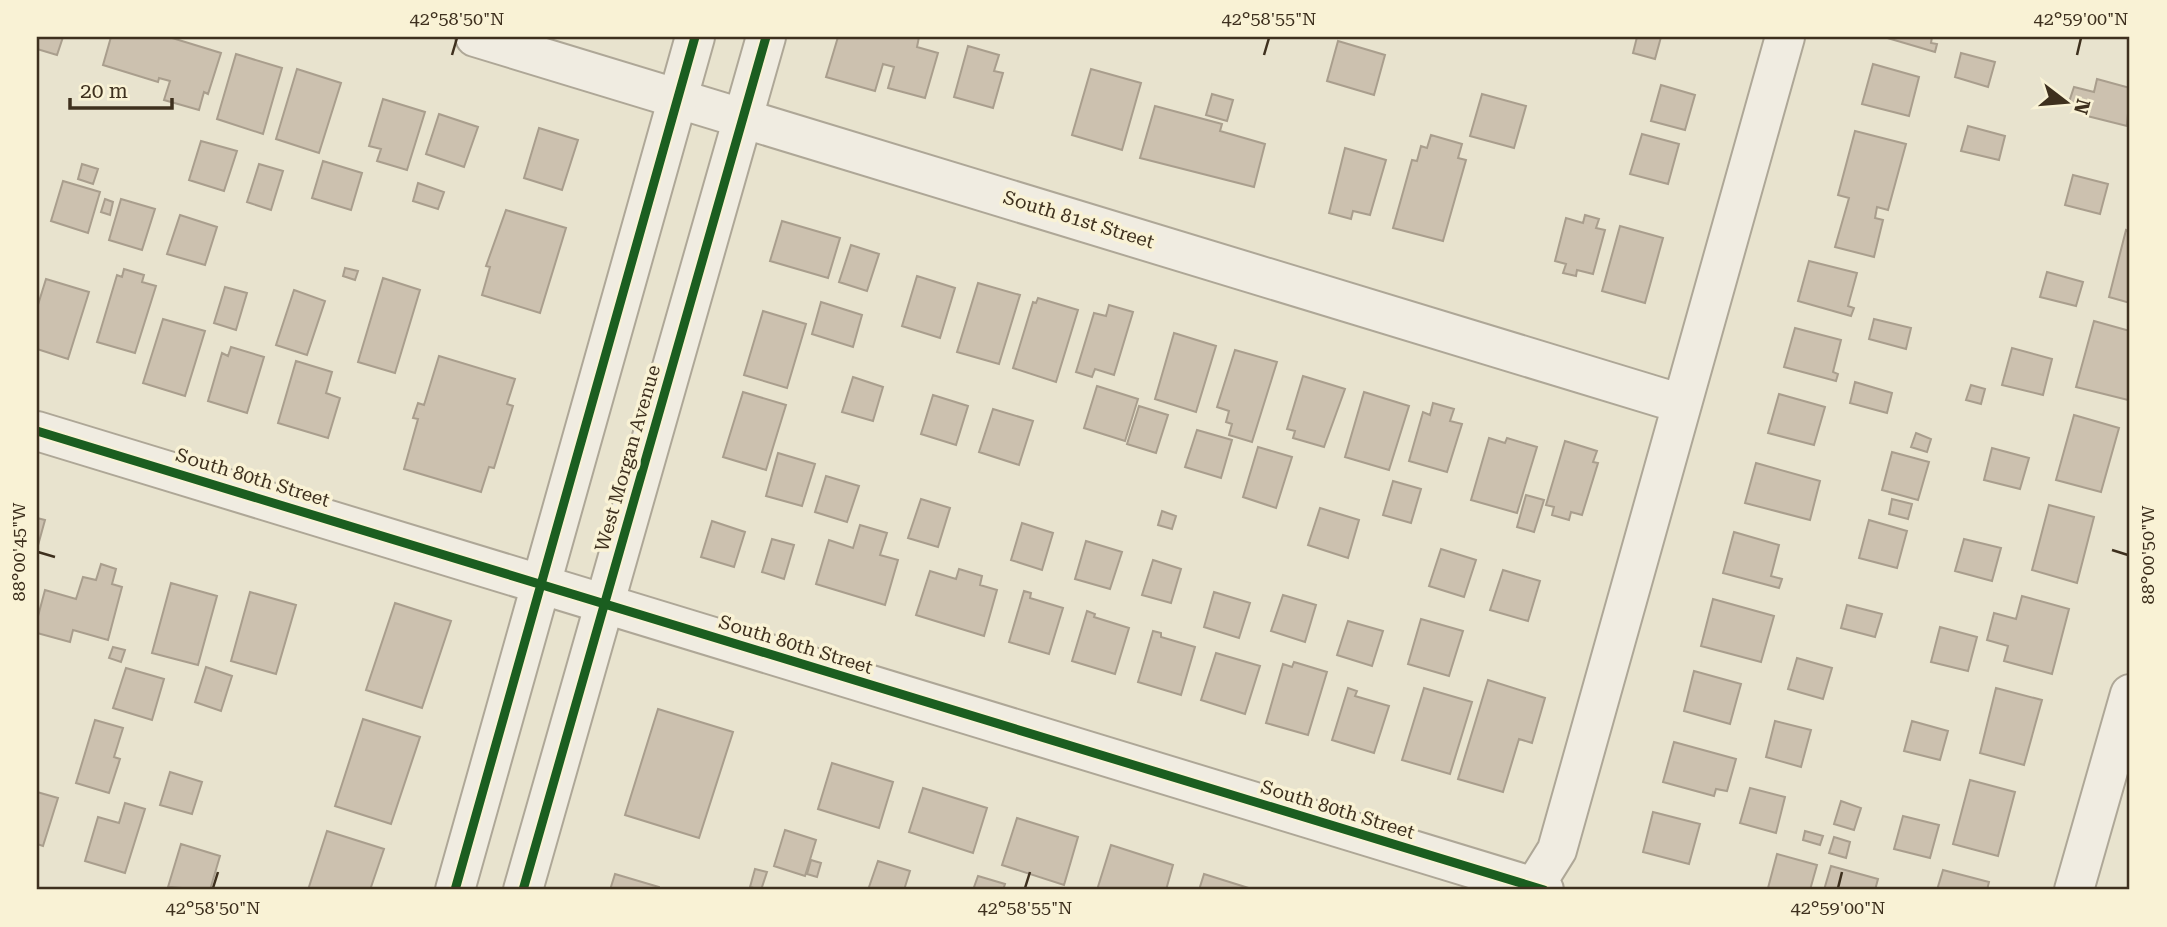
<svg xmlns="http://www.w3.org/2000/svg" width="2167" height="927" font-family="'Roboto Serif',serif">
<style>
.building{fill:#ccc1af;stroke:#a99e8d;stroke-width:2}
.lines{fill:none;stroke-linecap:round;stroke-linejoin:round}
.minor-casing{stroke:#aea797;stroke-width:42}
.tertiary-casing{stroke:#aea797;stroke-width:42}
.minor{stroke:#f0ece1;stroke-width:38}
.tertiary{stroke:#f0ece1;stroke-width:38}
.cycleway-casing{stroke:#f9f2d5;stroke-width:13}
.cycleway{stroke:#1b5e20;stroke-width:9}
.ticks{fill:none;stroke:#3e301e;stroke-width:2.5}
.labels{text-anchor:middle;stroke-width:7;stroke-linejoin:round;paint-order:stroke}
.street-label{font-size:19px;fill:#3e301e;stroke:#f9f2d5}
.neatline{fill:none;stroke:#3e301e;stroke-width:2.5}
.ticks-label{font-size:18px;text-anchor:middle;fill:#3e301e}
</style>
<rect width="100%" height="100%" fill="#e8e3ce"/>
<!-- building -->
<path class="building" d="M37 37H63L57 55 37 49Z
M111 37H169L221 53 208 94 204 92 199 110 164 100 170 81 159 78 158 82 103 65Z
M838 37H919L917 47 938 53 925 98 888 88 894 67 883 64 875 91 826 77Z
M1637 37H1661L1655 59 1633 53Z
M1884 37H1932L1931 43 1937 44 1935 52Z
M1338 41 1385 55 1374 95 1327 81Z
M968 46 999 55 994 71 1003 73 993 108 954 97Z
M1961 53 1995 62 1988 87 1955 77Z
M236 54 282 68 263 134 217 119Z
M1873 64 1919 77 1909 116 1862 104Z
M297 69 341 83 319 153 276 139Z
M1091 69 1141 83 1122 150 1072 135Z
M2097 79 2130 88 2127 126 2087 116 2089 107 2069 102 2074 87 2094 92Z
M1661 85 1695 95 1685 130 1651 121Z
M1212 94 1233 100 1227 121 1206 115Z
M1482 94 1526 106 1514 148 1470 136Z
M383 99 425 112 407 170 377 161 381 149 369 146Z
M1155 106 1222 124 1220 131 1265 144 1254 187 1140 158Z
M439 114 478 127 464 167 426 154Z
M1968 126 2005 136 1999 160 1961 151Z
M539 128 578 140 562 190 524 178Z
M1855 131 1906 144 1888 210 1877 207 1875 218 1883 220 1874 257 1835 247 1849 198 1838 195Z
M1642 134 1679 144 1668 184 1630 174Z
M1431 135 1462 144 1458 158 1466 160 1443 241 1393 228 1412 160 1417 161 1421 146 1427 148Z
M201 141 237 151 224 191 189 180Z
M1345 148 1386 160 1370 215 1353 211 1351 219 1329 213Z
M323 161 362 173 351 210 312 198Z
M82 164 98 169 93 184 78 179Z
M259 164 283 171 271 210 247 202Z
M2073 175 2108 184 2100 214 2065 205Z
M63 181 100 192 88 233 51 221Z
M418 183 444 192 438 209 413 201Z
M105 199 113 202 110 215 101 212Z
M121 199 155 209 142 250 109 240Z
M506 210 566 228 540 313 482 295 490 267 486 266Z
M180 215 217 227 205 265 167 254Z
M1585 215 1599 219 1596 228 1605 230 1593 274 1577 270 1576 276 1563 273 1566 264 1555 261 1566 218 1583 223Z
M782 221 840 238 828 278 770 261Z
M1620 226 1663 238 1645 303 1602 291Z
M2126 230 2130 232V303L2109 297Z
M851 245 879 254 867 291 839 282Z
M1809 261 1857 273 1848 306 1854 308 1851 316 1798 301Z
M345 268 358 271 355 280 343 276Z
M124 269 144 275 142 282 156 286 135 353 97 342 117 275 122 277Z
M2047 272 2083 282 2076 306 2040 297Z
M917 276 955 288 940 338 902 326Z
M383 278 420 290 395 373 358 362Z
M46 279 89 292 68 359 37 349V308Z
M978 283 1020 295 999 364 957 352Z
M225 287 247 293 236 330 214 323Z
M294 290 325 301 307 355 276 345Z
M1038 298 1078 310 1056 382 1013 368 1033 302 1036 303Z
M821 302 862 315 853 347 812 334Z
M1109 305 1133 312 1114 375 1095 369 1092 377 1076 372 1094 313 1106 316Z
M763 311 806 324 787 388 744 375Z
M163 319 205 331 185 396 143 383Z
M1874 319 1911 328 1906 349 1869 339Z
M2094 321 2130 331 2128 400 2076 387Z
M1795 328 1841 340 1833 372 1838 374 1836 381 1784 367Z
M1174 333 1216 346 1196 412 1155 399Z
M231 347 264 357 247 413 208 401 222 353 228 356Z
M2012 348 2052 359 2043 395 2002 385Z
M1235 350 1277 362 1252 442 1229 435 1232 424 1226 422 1229 411 1217 407Z
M439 356 515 379 507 404 513 406 494 468 489 467 481 492 404 469 418 419 413 418 418 403 424 405Z
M296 361 332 372 326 393 340 398 328 438 278 423Z
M1303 376 1345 389 1324 447 1293 438 1295 431 1287 429Z
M853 377 883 387 873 421 842 412Z
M1855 382 1892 393 1887 413 1850 403Z
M1971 385 1985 389 1981 404 1966 400Z
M1097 386 1138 399 1125 441 1084 428Z
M743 392 786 405 766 470 723 457Z
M1364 392 1409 406 1389 470 1345 457Z
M1779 394 1825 407 1814 445 1768 433Z
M933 395 968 406 956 445 921 434Z
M1433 403 1454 409 1450 421 1462 424 1447 472 1409 461 1423 412 1430 415Z
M1139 406 1168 415 1156 453 1127 444Z
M993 409 1033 421 1019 465 979 452Z
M2074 415 2119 428 2101 492 2056 480Z
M1197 430 1232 440 1221 478 1185 467Z
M1916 433 1931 439 1927 452 1911 447Z
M1489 438 1505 443 1507 438 1537 447 1517 513 1471 500Z
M1565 441 1597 451 1593 462 1598 463 1582 515 1571 512 1569 520 1552 515 1554 507 1546 505Z
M1258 447 1292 457 1276 508 1243 497Z
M1992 448 2029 458 2020 489 1984 480Z
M1892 452 1929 462 1918 500 1882 490Z
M778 453 815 464 802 506 766 496Z
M1756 463 1820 481 1810 520 1745 503Z
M826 476 859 486 847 522 815 512Z
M1393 481 1421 489 1411 523 1383 515Z
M1526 495 1544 500 1534 532 1517 527Z
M921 499 950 508 938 547 908 538Z
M1892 499 1912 504 1908 519 1889 514Z
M2049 505 2094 517 2077 583 2032 570Z
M1320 508 1359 520 1348 558 1308 545Z
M1162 511 1176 516 1172 529 1158 525Z
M37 518 45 520 37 549Z
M1869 520 1907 531 1897 568 1859 558Z
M712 521 745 532 734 567 701 557Z
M1022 523 1053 533 1042 570 1011 560Z
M860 525 887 533 880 555 898 560 885 605 816 584 829 540 853 548Z
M1734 532 1779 545 1771 576 1782 579 1779 588 1723 573Z
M772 539 794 545 784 579 762 572Z
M1964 539 2001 548 1992 581 1955 571Z
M1086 541 1122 552 1110 589 1075 579Z
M1441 549 1476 560 1464 597 1429 586Z
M1153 560 1181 569 1171 603 1142 595Z
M101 564 116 569 112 584 122 587 108 640 73 630 70 642 37 633V620L45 590 76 599 83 577 96 580Z
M959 569 982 576 980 585 997 590 984 636 916 615 930 571 956 579Z
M1503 570 1540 581 1528 621 1490 610Z
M171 583 217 596 198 665 152 653Z
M1024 591 1031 593 1030 598 1063 608 1049 654 1009 642Z
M250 592 296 605 276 674 231 661Z
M1214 592 1250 603 1239 638 1204 627Z
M1283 595 1316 605 1305 642 1271 631Z
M2022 596 2069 609 2052 674 2004 661 2008 646 1987 640 1994 613 2016 619Z
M1713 599 1774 616 1761 662 1701 646Z
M395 603 451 621 422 708 366 690Z
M1847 605 1882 614 1875 637 1841 628Z
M1087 611 1095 614 1094 617 1129 628 1115 674 1072 661Z
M1421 619 1463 631 1449 676 1408 664Z
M1348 621 1383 631 1372 666 1337 655Z
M1940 627 1977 637 1968 671 1931 662Z
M1153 631 1161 633V637L1195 647 1181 695 1138 682Z
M113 647 125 650 121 662 109 658Z
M1216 653 1260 666 1245 714 1201 700Z
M1797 658 1832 668 1823 699 1788 689Z
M1294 662 1327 672 1308 735 1266 723 1283 664 1292 667Z
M206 667 232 676 221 711 195 702Z
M126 668 164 679 152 720 113 708Z
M1694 671 1741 684 1730 724 1684 711Z
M1488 680 1545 698 1532 743 1519 739 1503 792 1458 779Z
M1348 688 1357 691 1355 696 1389 706 1374 753 1332 740Z
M1424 688 1472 702 1450 774 1402 760Z
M1996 688 2042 700 2024 765 1980 753Z
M658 709 733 732 699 838 625 815Z
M363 719 420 737 391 824 335 806Z
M95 720 123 728 114 757 120 759 109 793 76 783Z
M1775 721 1811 730 1801 767 1766 757Z
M1912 721 1948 731 1940 760 1904 751Z
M1674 742 1736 759 1727 791 1716 789 1714 796 1663 782Z
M832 763 893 782 879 828 818 809Z
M170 772 202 782 192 814 160 805Z
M1970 780 2015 792 1998 856 1953 844Z
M923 788 987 808 973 853 909 832Z
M1750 788 1785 797 1776 833 1740 823Z
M37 792 58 798 43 846 37 844Z
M1841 801 1861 808 1854 830 1834 824Z
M125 803 145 809 125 873 85 861 98 817 119 823Z
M1653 812 1700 824 1689 864 1643 852Z
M1903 816 1939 825 1930 858 1894 849Z
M1017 818 1078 837 1064 885 1002 865Z
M785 830 816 840 805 876 774 866Z
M327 831 384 849 370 890H308Z
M1805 831 1823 836 1820 845 1803 840Z
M1834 837 1850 842 1846 858 1829 853Z
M181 844 220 856 210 890 168 887Z
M1111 845 1173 865 1166 890H1097Z
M1777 854 1817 865 1810 890 1768 888Z
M811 860 821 863 817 877 807 874Z
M878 861 910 871 904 890H868Z
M1831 866 1878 879 1875 890H1824Z
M755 869 767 872 761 890 750 887Z
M1943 870 1989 882 1987 890H1937Z
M615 874 659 887V890H610Z
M1204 874 1255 890H1199Z
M978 876 1005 884 1003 890H973Z"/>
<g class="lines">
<defs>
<path id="minor" d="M475 37 1682 404
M37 431 1544 890
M1532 890 1557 850 1785 37
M2074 890 2130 694"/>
<path id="tertiary" d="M455 890 695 37
M523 890 766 37"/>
</defs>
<!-- minor casing -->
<use href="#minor" class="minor-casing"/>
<!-- tertiary casing -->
<use href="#tertiary" class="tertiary-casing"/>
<!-- minor -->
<use href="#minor" class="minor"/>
<!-- tertiary -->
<use href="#tertiary" class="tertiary"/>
<defs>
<path id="cycleway" d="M37 431 1544 890
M455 890 695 37
M523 890 766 37"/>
</defs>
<!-- cycleway casing -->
<use href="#cycleway" class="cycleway-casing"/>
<!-- cycleway -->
<use href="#cycleway" class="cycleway"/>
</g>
<!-- ticks -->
<path class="ticks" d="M452 55 457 38M1264 55 1269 38M2077 55 2081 38M2112 550 2128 555M38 552 55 557M213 888 218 872M1025 888 1030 872M1838 888 1842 872"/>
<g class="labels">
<!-- street labels -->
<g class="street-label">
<text transform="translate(1079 219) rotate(17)" y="7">South 81st Street</text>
<text transform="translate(627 458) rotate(-74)" y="7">West Morgan Avenue</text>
<text transform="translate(253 477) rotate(17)" y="7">South 80th Street</text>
<text transform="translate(796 644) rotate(17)" y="7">South 80th Street</text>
<text transform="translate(1338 809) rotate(17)" y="7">South 80th Street</text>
</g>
</g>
<!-- border -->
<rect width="2167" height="927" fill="none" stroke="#f9f2d5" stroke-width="77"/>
<!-- north arrow -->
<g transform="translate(2066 102) rotate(106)" stroke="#f9f2d5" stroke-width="5" paint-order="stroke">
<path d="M0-5L12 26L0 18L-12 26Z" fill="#3e301e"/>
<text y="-10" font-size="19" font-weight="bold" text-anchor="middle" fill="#3e301e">N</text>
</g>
<!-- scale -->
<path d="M70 98v10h102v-10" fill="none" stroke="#3e301e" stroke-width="3.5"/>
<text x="80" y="98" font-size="21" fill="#3e301e" stroke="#f9f2d5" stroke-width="5" paint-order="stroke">20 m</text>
<rect x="38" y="38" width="2090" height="850" class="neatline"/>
<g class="ticks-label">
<text x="457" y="25">42°58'50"N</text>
<text x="1269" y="25">42°58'55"N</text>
<text x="2081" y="25">42°59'00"N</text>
<text transform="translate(19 552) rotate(-90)" y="6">88°00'45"W</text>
<text transform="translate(2148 555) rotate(-90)" y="6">88°00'50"W</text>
<text x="213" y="914">42°58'50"N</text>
<text x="1025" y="914">42°58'55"N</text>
<text x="1838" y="914">42°59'00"N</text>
</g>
</svg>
